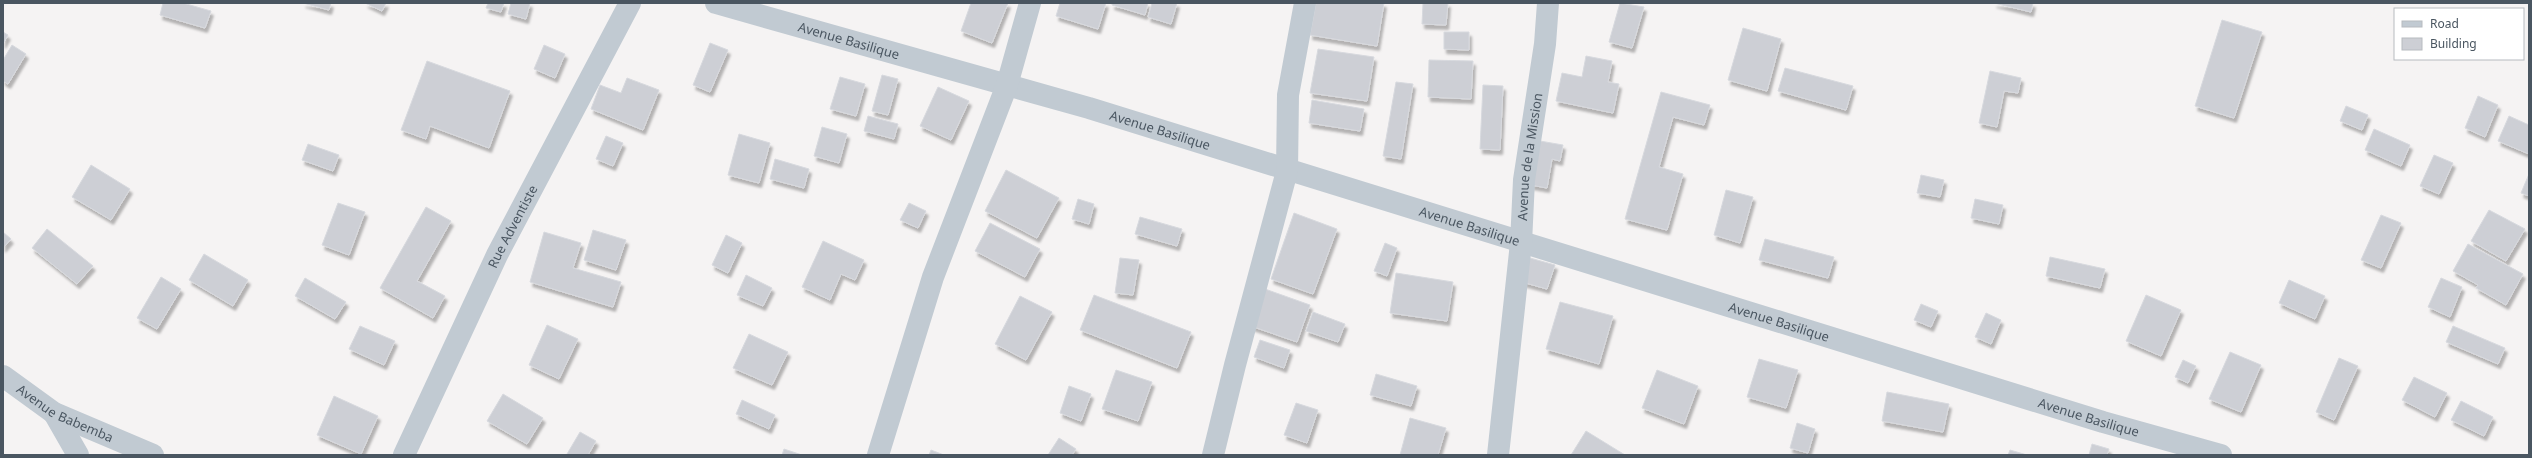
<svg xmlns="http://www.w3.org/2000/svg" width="2532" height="458" font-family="'Noto Sans',sans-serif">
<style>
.building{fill:#cdcfd5;stroke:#d7d9de;filter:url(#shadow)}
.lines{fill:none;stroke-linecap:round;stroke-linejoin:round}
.street{stroke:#c1cad2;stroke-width:22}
.labels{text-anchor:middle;stroke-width:3;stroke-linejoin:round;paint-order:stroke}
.street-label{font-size:13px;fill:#4a5661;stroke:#fff}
</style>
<defs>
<filter id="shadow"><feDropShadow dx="2.5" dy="4.5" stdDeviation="1" flood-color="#0004"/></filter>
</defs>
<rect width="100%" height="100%" fill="#f5f3f3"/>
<!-- building -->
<path class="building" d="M163 3H183L211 11 205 28 160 15Z
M303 3H331L329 10Z
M365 3H386L382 11Z
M488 3H504L501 12 486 8Z
M511 3H530L526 19 508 14Z
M971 3H1008L992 43 961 31Z
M1060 3H1106L1098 29 1056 16Z
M1112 3H1148L1145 15 1112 5Z
M1152 3H1177L1171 24 1148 17Z
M1316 3H1384L1377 46 1310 35Z
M1423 3H1448L1446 25 1422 24Z
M1620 3 1644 7 1632 48 1609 42Z
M1994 3H2033L2031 12Z
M2222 20 2262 32 2234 118 2195 106Z
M1743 28 1781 39 1767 91 1728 80Z
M3 32 8 35 3 44Z
M1444 32H1469V50L1444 49Z
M710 43 728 50 710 92 693 85Z
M12 45 26 54 8 84 3 81V60Z
M544 45 565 54 555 78 534 69Z
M1318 49 1374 57 1367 101 1310 93Z
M1586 56 1612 61 1608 82 1619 84 1613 113 1556 101 1562 73 1582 77Z
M1429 60 1473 61 1471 99 1428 97Z
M427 61 510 91 489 148 430 126 426 139 401 130Z
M1785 68 1853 86 1846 110 1778 91Z
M1990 71 2021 78 2018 93 2004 91 1997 127 1979 123Z
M882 75 898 79 888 115 872 111Z
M840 77 865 84 856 116 830 109Z
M627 78 659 90 643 130 591 109 600 85 621 93Z
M1396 82 1413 84 1401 159 1383 156Z
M1483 85 1503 86 1500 150 1480 149Z
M938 87 969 101 951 140 920 126Z
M1661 92 1710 105 1704 125 1673 117 1659 167 1683 174 1667 230 1625 219Z
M2478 96 2498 105 2485 137 2465 128Z
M1312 100 1364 109 1360 131 1309 123Z
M2346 106 2368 115 2362 130 2340 121Z
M868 116 898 124 894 139 864 131Z
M2509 116 2529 125V154L2498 141Z
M822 127 847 134 839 163 814 156Z
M2374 129 2410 145 2401 166 2365 150Z
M739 134 770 143 759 183 728 175Z
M606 136 623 143 613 166 596 159Z
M1540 141 1563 145 1560 161 1552 159 1547 188 1531 185Z
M308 144 339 155 333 171 302 160Z
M2434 155 2453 163 2439 194 2420 186Z
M775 159 809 169 804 188 770 179Z
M91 165 130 189 111 220 72 197Z
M1006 170 1059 198 1037 238 985 211Z
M2529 174V196L2521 193Z
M1921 175 1944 180 1940 197 1917 193Z
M1726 190 1753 197 1740 243 1714 235Z
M1078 199 1094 204 1089 224 1072 219Z
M1975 199 2003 205 1999 224 1971 218Z
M338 203 365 212 349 255 322 245Z
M909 203 926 211 918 228 900 220Z
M426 207 451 221 417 281 445 296 433 318 380 288Z
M2489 210 2525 229 2506 261 2471 241Z
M1294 213 1337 229 1313 294 1271 279Z
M2381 215 2401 223 2381 268 2361 260Z
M1140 217 1182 229 1177 246 1135 234Z
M990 223 1040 249 1025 277 975 251Z
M47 229 93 266 77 284 32 248Z
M593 230 626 240 616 270 584 260Z
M3 232 11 239 3 248Z
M544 232 581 243 573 268 621 282 613 307 530 282Z
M726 235 742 243 728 273 712 265Z
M1765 239 1834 257 1828 278 1759 260Z
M823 241 864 260 855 280 841 274 830 300 802 287Z
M1385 243 1397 248 1387 276 1374 271Z
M2468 244 2523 274 2506 305 2476 288 2478 285 2453 271Z
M204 254 248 280 233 306 189 280Z
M2050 257 2105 269 2100 288 2046 276Z
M1120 258 1139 260 1133 295 1115 293Z
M1530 258 1555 265 1547 289 1522 282Z
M1396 273 1453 282 1447 321 1390 313Z
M746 275 772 288 763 306 737 295Z
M161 277 181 289 157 329 137 318Z
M305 278 346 302 335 319 295 296Z
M2441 278 2462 287 2450 317 2428 307Z
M2289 280 2325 296 2315 319 2279 303Z
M1265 289 1310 305 1297 342 1251 326Z
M1094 295 1191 332 1177 368 1080 330Z
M2146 295 2181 310 2161 356 2126 341Z
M1020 296 1052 312 1026 360 995 344Z
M1560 302 1613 316 1599 364 1546 349Z
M1921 304 1938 311 1931 327 1914 320Z
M1313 312 1345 324 1338 342 1306 331Z
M1986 313 2001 320 1991 344 1975 337Z
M547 325 578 339 559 379 529 365Z
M360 326 395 341 384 365 349 349Z
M2453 326 2505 348 2498 364 2446 342Z
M749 334 788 352 772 385 733 368Z
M1260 340 1290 350 1284 368 1254 357Z
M2230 352 2261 365 2241 412 2209 399Z
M2339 358 2358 366 2334 420 2316 412Z
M1759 359 1798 370 1786 408 1747 397Z
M2183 360 2196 366 2188 383 2175 377Z
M1116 370 1152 382 1138 421 1102 409Z
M1657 370 1698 386 1684 424 1642 408Z
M1376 374 1417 386 1411 406 1370 395Z
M2414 377 2447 393 2435 417 2402 400Z
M1069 386 1091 394 1081 421 1060 413Z
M1887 392 1949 404 1943 432 1882 421Z
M503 394 543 418 527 444 487 421Z
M334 396 378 416 361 454 317 435Z
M742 400 775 415 769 429 736 414Z
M2461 401 2493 417 2484 436 2451 420Z
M1296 403 1318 410 1307 443 1284 435Z
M1410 418 1446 428 1438 455H1400Z
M1797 423 1815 429 1808 453 1790 448Z
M1586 431 1625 455H1571Z
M580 432 596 441 588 455H570L567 454Z
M1059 438 1076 449 1072 455H1048Z
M2092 444 2109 449 2107 455H2089Z
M784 449 802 455H782Z
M931 450 944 455H929Z
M2010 450 2027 455H2008Z"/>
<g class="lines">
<!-- street -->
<g class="street">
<path id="s1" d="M716 3 1089 108 2103 422 2221 455"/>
<path id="s2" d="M3 376 54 413 153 455"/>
<path d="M54 413 78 455"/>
<path id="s3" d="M404 455 497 255 630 3"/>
<path d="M878 455 933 277 1007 85 1030 3"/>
<path d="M1213 455 1235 365 1287 171 1288 95 1305 3"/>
<path id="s4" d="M1498 455 1521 243 1524 180 1545 44 1548 3"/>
</g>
</g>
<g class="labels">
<!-- street labels -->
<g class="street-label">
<text dy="5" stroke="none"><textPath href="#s1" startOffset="138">Avenue Basilique</textPath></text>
<text dy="5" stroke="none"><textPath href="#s1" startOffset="462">Avenue Basilique</textPath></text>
<text dy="5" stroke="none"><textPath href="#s4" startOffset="300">Avenue de la Mission</textPath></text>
<text dy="5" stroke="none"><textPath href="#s3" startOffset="253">Rue Adventiste</textPath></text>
<text dy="5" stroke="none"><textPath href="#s1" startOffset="786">Avenue Basilique</textPath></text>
<text dy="5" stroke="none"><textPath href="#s1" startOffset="1110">Avenue Basilique</textPath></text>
<text dy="5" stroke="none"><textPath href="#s2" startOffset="73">Avenue Babemba</textPath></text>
<text dy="5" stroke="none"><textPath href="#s1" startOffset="1434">Avenue Basilique</textPath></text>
</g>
</g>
<!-- border -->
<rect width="2532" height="458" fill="none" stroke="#4a5661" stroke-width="8"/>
<!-- legend -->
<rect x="2394" y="8" width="130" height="52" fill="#ffffff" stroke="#b7bbc0"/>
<rect x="2402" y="21" width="20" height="6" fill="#c1cad2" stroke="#b7bbc0"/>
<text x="2430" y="28" font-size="12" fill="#4a5661">Road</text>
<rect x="2402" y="38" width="20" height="12" fill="#cdcfd5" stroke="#b7bbc0"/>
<text x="2430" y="48" font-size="12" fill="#4a5661">Building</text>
</svg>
